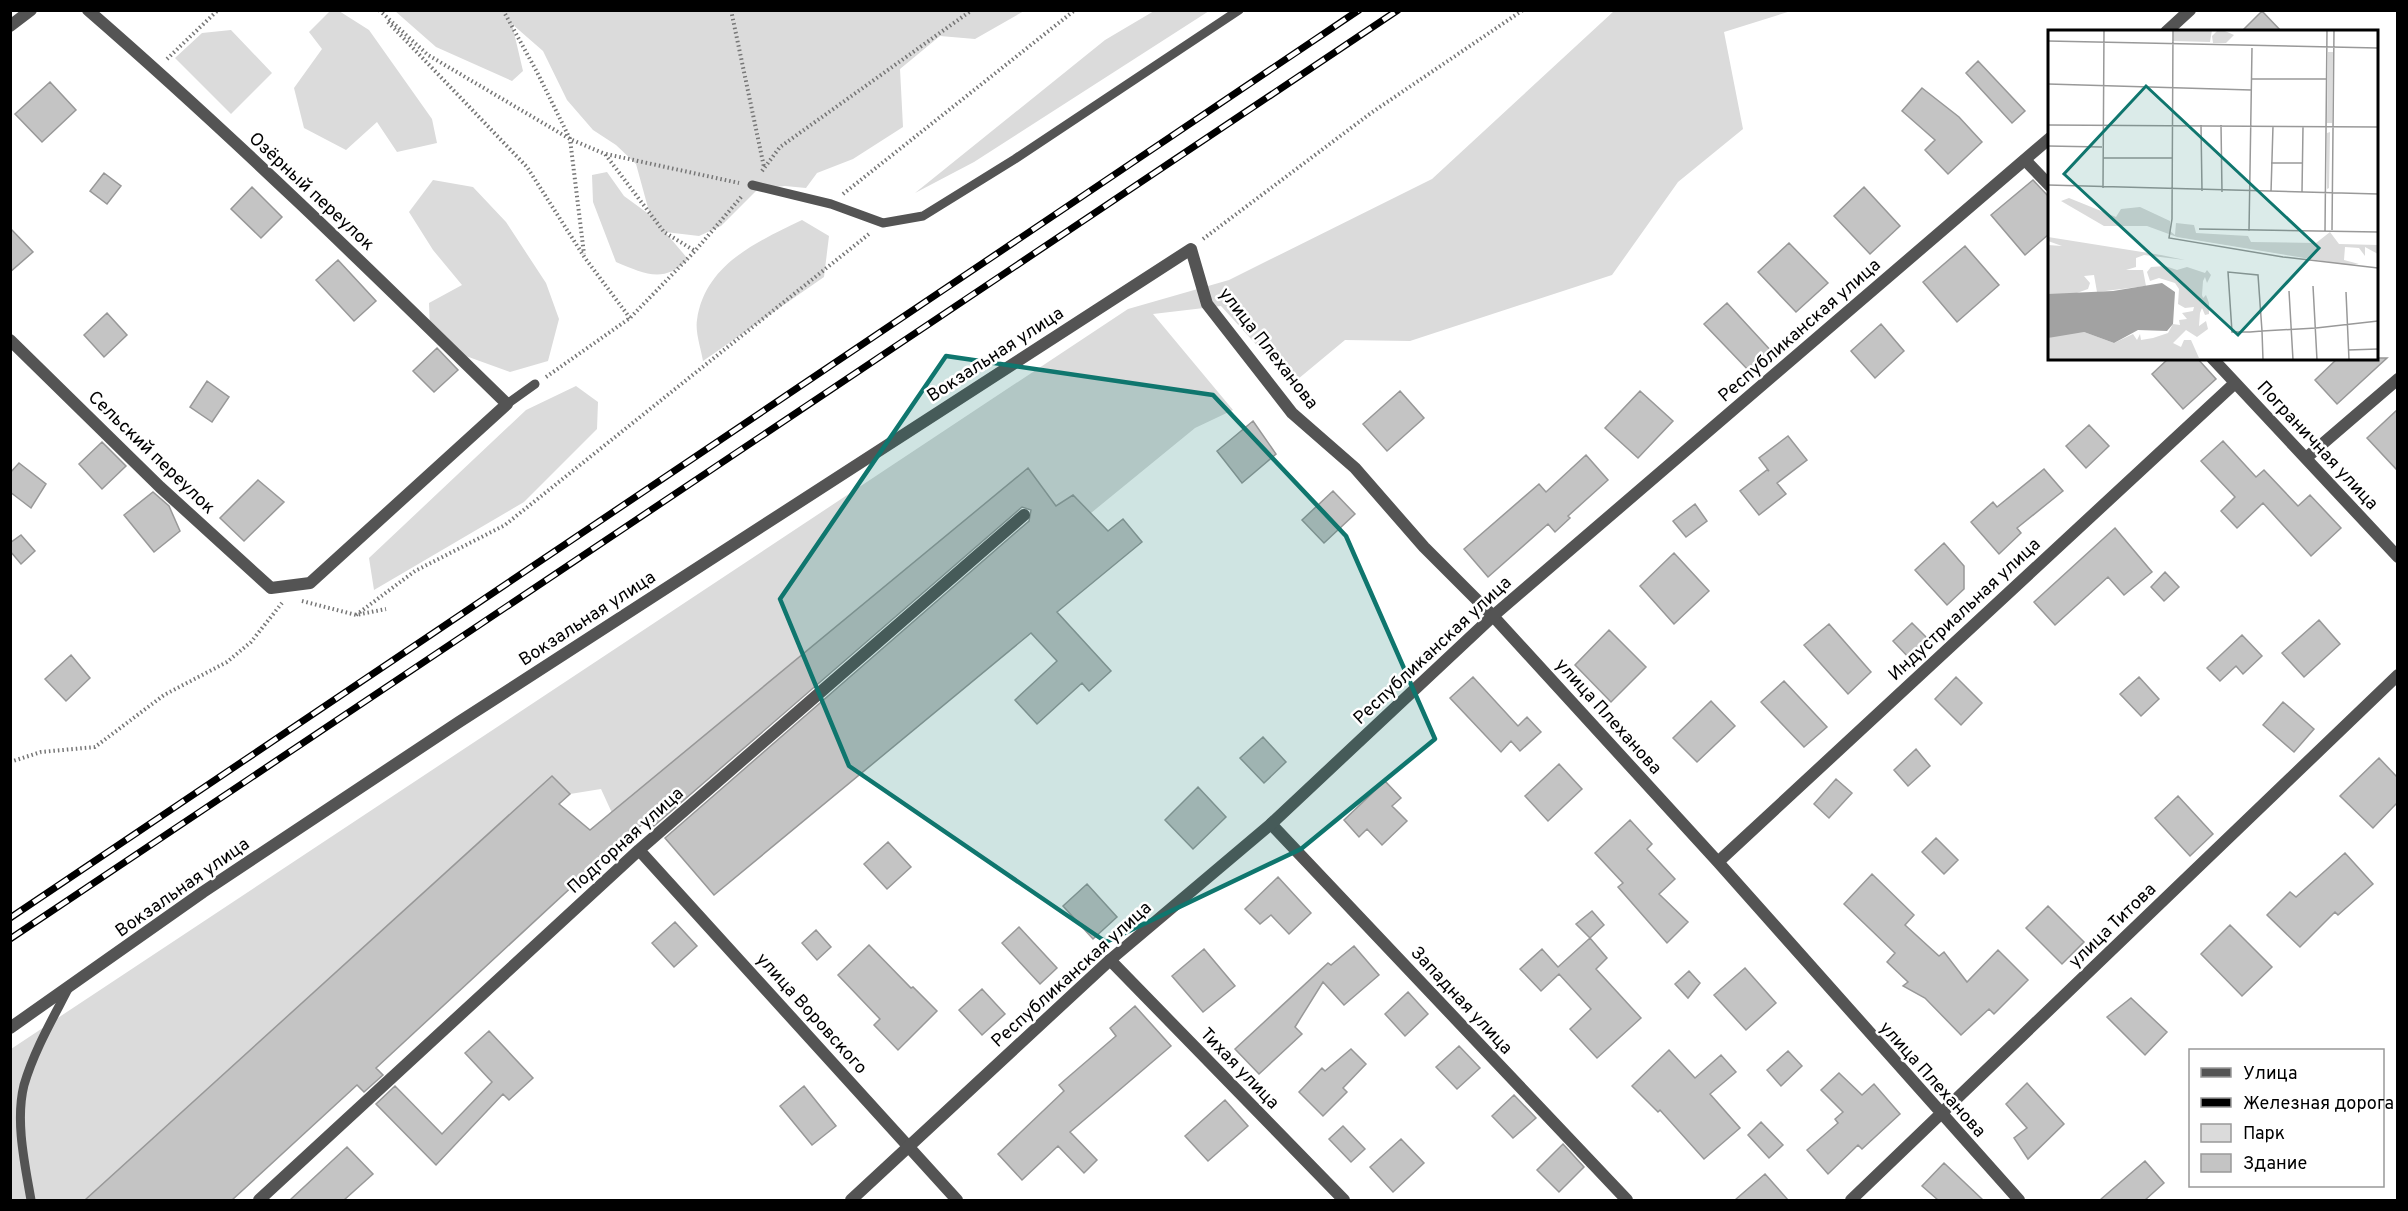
<svg xmlns="http://www.w3.org/2000/svg" width="2408" height="1211" font-family="Overpass,sans-serif">
<style>
.green{fill:#dbdbdb}
.building{fill:#c4c4c4;stroke:#989898;stroke-width:1.5}
.lines{fill:none;stroke-linecap:round;stroke-linejoin:round}
.path{stroke:#767676;stroke-width:4;stroke-dasharray:1.5 3;stroke-linecap:butt}
.service{stroke:#545454;stroke-width:9}
.minor{stroke:#545454;stroke-width:12}
.tertiary{stroke:#545454;stroke-width:12}
.rail-casing{stroke:#000;stroke-width:7}
.rail{stroke:#fff;stroke-width:4.5;stroke-dasharray:14;stroke-linecap:butt}
.marked{fill:#0f766e;fill-opacity:0.2;stroke:#0f766e;stroke-width:4.5;stroke-linejoin:round}
.labels{text-anchor:middle;stroke-width:5;stroke-linejoin:round;paint-order:stroke}
.street-label{font-size:18px;fill:#000;stroke:#fff}
.inset-road{fill:none;stroke:#999;stroke-width:1.5}
.view{fill:#0f766e;fill-opacity:0.15;stroke:#0f766e;stroke-width:3}
.inset-edge{fill:none;stroke:#000;stroke-width:3}
</style>
<rect width="100%" height="100%" fill="#fff"/>
<!-- green -->
<path class="green" d="M330 11H339L369 30 432 119 437 143 397 152 377 122 346 150 304 128 294 88 322 49 309 32Z
M395 11H1024L975 39 940 36 900 69 903 127 853 159 817 173 806 188 785 186 758 189 721 226 699 236 665 232 688 259C664 284 645 274 616 262L593 202 592 175 607 172 624 196 650 215 636 164 616 145 593 130 567 100 543 51 512 24 523 71 512 81 436 47Z
M1154 11H1209L974 162 915 193 1105 40Z
M1614 11H1791L1724 32 1743 129 1678 182 1612 275 1410 341 1345 340 1292 384 1221 306 1153 314 1233 410 1195 428 1091 513 1073 495 1056 506 1028 468 612 813 601 789 570 794 552 777 85 1200H11V1049L1128 309 1229 280 1432 179Z
M231 30 272 73 231 114 175 58 202 33Z
M433 180 473 187 506 222 546 283 559 319 548 361 510 372 452 351 430 330 429 303 462 285 433 250 409 212Z
M802 220 829 236 824 277 703 361C701 349 695 332 697 320 705 264 757 242 802 220Z
M576 386 598 402 597 429 524 502 374 590 369 558 526 410Z"/>
<!-- building -->
<path class="building" d="M2262 11 2282 32H2241Z
M1978 61 2025 111 2012 123 1966 73Z
M50 82 76 110 42 142 15 114Z
M1922 88 1959 117 1982 142 1948 174 1925 150 1935 140 1902 111Z
M104 173 121 186 107 204 90 191Z
M2033 180 2049 197V234L2025 255 1991 215Z
M252 187 282 217 261 238 231 209Z
M1864 187 1900 226 1870 254 1834 216Z
M10 228 33 252 10 272Z
M1789 243 1828 283 1796 312 1758 272Z
M1965 246 1999 285 1957 322 1923 282Z
M338 260 376 301 354 321 316 280Z
M1727 303 1773 353 1751 373 1704 324Z
M107 313 127 335 104 357 84 335Z
M1881 324 1904 351 1875 378 1851 351Z
M437 348 458 370 434 392 413 371Z
M2169 358H2197L2216 379 2183 409 2152 374Z
M2338 358H2387L2337 404 2315 380Z
M207 381 229 397 212 422 190 407Z
M1400 391 1424 418 1387 451 1363 424Z
M1640 391 1673 421 1638 458 1605 428Z
M2397 410V470L2367 438Z
M1253 421 1276 454 1242 483 1217 451Z
M2089 425 2109 446 2086 468 2066 446Z
M1788 436 1807 460 1777 483 1786 494 1759 515 1740 491 1767 470 1769 471 1759 458Z
M2223 441 2256 477 2264 470 2298 506 2310 495 2341 528 2311 556 2263 503 2237 528 2221 511 2235 497 2201 461Z
M102 442 126 466 102 489 79 464Z
M1586 455 1608 480 1568 516 1570 518 1555 532 1548 524 1488 577 1464 549 1539 484 1546 492Z
M19 463 46 484 31 508 10 492V473Z
M1028 468 1056 506 1073 495 1108 531 1123 519 1142 542 1057 612 1111 671 1089 691 1082 683 1037 724 1015 700 1057 661 1031 633 714 895 665 838 1029 521 1031 510 1022 507 654 826 649 819 617 845 376 1068 383 1075 364 1092 357 1085 232 1200H85L552 776 570 794 559 804 590 830Z
M2044 469 2063 491 2017 528 2021 533 1999 554 1971 522 1993 502 1997 507Z
M258 480 284 502 244 541 220 518Z
M1333 491 1355 514 1324 543 1302 520Z
M153 492 169 506 180 531 154 552 124 515Z
M1695 504 1707 521 1686 537 1673 521Z
M2115 528 2152 572 2124 595 2108 577 2055 625 2034 602Z
M21 535 35 551 21 564 10 551V543Z
M1944 543 1964 566V589L1947 605 1915 570Z
M1674 553 1709 591 1674 624 1640 586Z
M2165 572 2179 587 2164 601 2151 587Z
M2319 620 2340 644 2304 677 2282 653Z
M1912 623 1932 643 1912 661 1893 641Z
M1829 624 1871 672 1848 694 1804 645Z
M1609 630 1646 667 1611 702 1575 665Z
M2242 635 2262 656 2243 674 2236 666 2220 681 2207 668Z
M71 655 90 678 66 701 45 679Z
M1473 677 1518 726 1527 717 1541 732 1520 751 1511 741 1501 752 1450 698Z
M1956 677 1982 703 1961 725 1935 699Z
M2139 677 2159 699 2141 716 2120 694Z
M1784 681 1827 727 1804 747 1761 702Z
M1711 701 1735 726 1697 762 1673 738Z
M2283 702 2314 729 2294 752 2263 725Z
M1263 737 1286 762 1264 783 1240 758Z
M1916 749 1930 766 1908 786 1894 770Z
M2379 758 2397 777V803L2373 828 2340 796Z
M1559 764 1582 789 1548 821 1525 796Z
M1836 779 1852 793 1829 818 1814 804Z
M1385 781 1401 798 1392 806 1407 821 1382 845 1367 829 1359 837 1344 820Z
M1198 787 1226 817 1193 849 1165 820Z
M2178 796 2213 834 2190 856 2155 818Z
M1630 820 1652 844 1647 849 1675 879 1659 894 1688 922 1667 943 1618 887 1623 883 1595 853Z
M1936 838 1958 860 1944 874 1922 852Z
M888 842 911 867 887 889 864 864Z
M2345 853 2373 884 2338 915 2335 912 2300 947 2267 915 2290 892 2296 897Z
M1872 874 1914 915 1905 925 1939 956 1944 952 1967 982 1998 950 2028 980 1994 1014 1989 1009 1961 1035 1925 998 1903 986 1908 982 1887 962 1895 953 1844 904Z
M1278 877 1311 913 1289 934 1271 915 1260 924 1245 909Z
M1087 884 1117 917 1093 939 1063 906Z
M2048 906 2084 942 2062 964 2026 928Z
M1592 911 1604 925 1590 938 1576 924Z
M675 922 697 946 674 967 652 943Z
M2230 925 2272 967 2242 996 2201 954Z
M1019 927 1057 968 1040 984 1002 943Z
M816 930 831 947 817 960 802 943Z
M1590 938 1607 958 1596 969 1641 1018 1597 1058 1570 1029 1591 1009 1559 974 1541 991 1520 969 1542 949 1558 967Z
M869 945 911 988 913 987 937 1011 898 1050 874 1025 880 1019 838 975Z
M1354 946 1379 975 1344 1005 1323 982 1295 1027 1302 1034 1259 1074 1235 1049 1328 963 1331 965Z
M1204 949 1235 986 1203 1012 1172 976Z
M1745 968 1776 1003 1746 1030 1714 995Z
M1689 971 1700 983 1688 998 1675 984Z
M982 989 1005 1014 982 1035 959 1010Z
M1408 992 1428 1014 1405 1036 1385 1014Z
M2131 998 2167 1032 2145 1055 2107 1017Z
M1135 1006 1171 1046 1070 1132 1097 1160 1084 1173 1058 1146 1022 1180 998 1154 1064 1091 1059 1085 1116 1036 1110 1028Z
M489 1031 533 1078 509 1100 503 1094 436 1165 376 1104 395 1086 442 1134 492 1082 465 1053Z
M1459 1046 1480 1068 1457 1089 1436 1067Z
M1351 1049 1366 1064 1343 1088 1347 1092 1323 1116 1299 1092 1322 1068 1325 1071Z
M1669 1050 1695 1078 1721 1055 1736 1072 1710 1094 1740 1128 1704 1159 1660 1110 1658 1112 1632 1086Z
M1788 1051 1802 1066 1781 1086 1767 1070Z
M1839 1073 1862 1095 1874 1084 1900 1114 1862 1149 1858 1145 1828 1174 1807 1150 1838 1123 1835 1119 1843 1112 1821 1090Z
M2027 1083 2064 1124 2028 1159 2014 1138 2027 1128 2006 1104Z
M804 1086 836 1126 812 1145 780 1106Z
M1514 1095 1536 1118 1513 1138 1492 1116Z
M1225 1100 1248 1126 1208 1161 1185 1136Z
M1761 1122 1783 1145 1769 1158 1748 1135Z
M1343 1126 1365 1149 1351 1162 1329 1139Z
M1401 1139 1424 1163 1393 1192 1370 1167Z
M1563 1144 1584 1167 1559 1192 1537 1170Z
M347 1147 373 1174 344 1200H290Z
M2145 1161 2164 1183 2145 1200H2100Z
M1944 1163 1983 1200H1938L1922 1186Z
M1765 1174 1788 1200H1735Z"/>
<g class="lines">
<!-- path -->
<path class="path" d="M379 10 428 55 570 139 605 154 664 232 695 251
M503 10 537 72 570 139 584 254
M731 10 764 167
M388 22 527 167 585 258 630 318
M167 59 218 10
M606 154 739 183
M762 171 780 147 972 10
M843 194 1075 10
M1203 239 1371 113 1523 10
M546 377 630 318 695 251 742 196
M302 601 356 615 386 609
M356 615 415 571 505 525 869 234
M10 762 41 752 95 747 164 695 227 662 251 642 282 603"/>
<!-- service -->
<path class="service" d="M752 185 831 204 883 223 923 216 1015 159 1239 10
M507 404 535 384
M31 1200C25 1165 15 1121 24 1085 34 1051 52 1020 68 989"/>
<!-- minor -->
<path class="minor" d="M10 26 31 10
M2025 160 2050 186
M10 340 160 487 271 588 310 583 507 404C370 270 233 136 88 10
M2212 358 2398 557
M2306 458 2398 379
M1271 824 1627 1200
M639 850 957 1200
M1718 862 2235 383
M1110 960 1344 1200
M10 1028 203 892 459 722 1191 249 1207 304 1292 413 1355 468 1424 547 1493 616 1718 862 2019 1200
M259 1200 639 850 1024 515
M1851 1200 2398 675"/>
<!-- tertiary -->
<path class="tertiary" d="M2166 32 2190 10
M851 1200 1110 960 1271 824 1493 616 2050 138"/>
<defs>
<path id="rail" d="M10 918 1359 10
M10 939 1398 10"/>
</defs>
<!-- rail casing -->
<use href="#rail" class="rail-casing"/>
<!-- rail -->
<use href="#rail" class="rail"/>
</g>
<!-- marked area -->
<path class="marked" d="M946 356 1213 395 1346 536 1435 739 1301 849 1106 942 849 766 780 599Z"/>
<g class="labels">
<!-- street labels -->
<g class="street-label">
<text transform="translate(312 191) rotate(43)" y="6">Озёрный переулок</text>
<text transform="translate(1799 330) rotate(-41)" y="6">Республиканская улица</text>
<text transform="translate(1269 348) rotate(52)" y="6">улица Плеханова</text>
<text transform="translate(995 354) rotate(-33)" y="6">Вокзальная улица</text>
<text transform="translate(2318 445) rotate(47)" y="6">Пограничная улица</text>
<text transform="translate(152 452) rotate(44)" y="6">Сельский переулок</text>
<text transform="translate(1964 609) rotate(-43)" y="6">Индустриальная улица</text>
<text transform="translate(587 618) rotate(-33)" y="6">Вокзальная улица</text>
<text transform="translate(1432 650) rotate(-43)" y="6">Республиканская улица</text>
<text transform="translate(1609 716) rotate(48)" y="6">улица Плеханова</text>
<text transform="translate(625 840) rotate(-42)" y="6">Подгорная улица</text>
<text transform="translate(182 887) rotate(-35)" y="6">Вокзальная улица</text>
<text transform="translate(2112 925) rotate(-44)" y="6">улица Титова</text>
<text transform="translate(1071 974) rotate(-42)" y="6">Республиканская улица</text>
<text transform="translate(1462 1000) rotate(47)" y="6">Западная улица</text>
<text transform="translate(812 1013) rotate(48)" y="6">улица Воровского</text>
<text transform="translate(1240 1068) rotate(46)" y="6">Тихая улица</text>
<text transform="translate(1933 1079) rotate(48)" y="6">улица Плеханова</text>
</g>
</g>
<!-- overview -->
<g transform="translate(2048 30)">
<rect width="330" height="330" fill="#fff"/>
<path d="M125 0H164L162 12 125 11ZM170 0 177 1 186 5 178 13H165L164 6ZM280 22H285L284 93H279ZM282 102 281 158 279 159V103ZM21 168 68 187 73 179 92 177 122 191V201L127 205 128 193 146 195 148 203 200 206 203 212 268 213 282 202 291 214 330 215V224L317 217V226L311 218 297 217 296 230 311 234 299 235 129 207 99 196H56L13 171ZM0 207 113 225 137 230 96 225 88 228V237L78 240H95L98 256 49 262 46 245 36 246 42 253 40 259 26 264H0V215L14 216 0 211ZM117 236 129 240 139 237 157 243 159 240 163 245 159 253 157 247 155 251 154 265 155 268 158 265 161 273V284L157 285 154 278 152 283 151 296 158 291 160 299 149 307 138 300 125 313 133 317 136 310H143L151 328 0 330V308L17 303 36 302 66 313 85 304 89 310 92 304 93 310 105 308 120 303 125 294 132 295 131 290 139 289 134 283 145 281 146 277 137 278 130 274 131 259 127 253 111 248 102 251 99 242 103 237Z" fill="#dbdbdb"/>
<path d="M114 253 127 262 125 294 119 301 90 300 66 313 36 302 0 308V264L65 261Z" fill="#a2a2a2"/>
<path class="inset-road" d="M125 0 124 189 121 208 235 227 330 238M0 11 330 18M204 49H279M0 54 203 60M0 95 330 97M153 95 154 161M173 95 174 162M0 116 54 117M55 128H124M223 133H254M0 155 330 164M55 158 56 0M223 162 225 96M254 162 255 97M151 199 330 202M284 200 286 0M201 201 204 18M277 201 279 0M265 256 269 330M241 261 245 330M298 262 301 330M300 320 330 319M215 330 214 301 210 245 180 242 184 302H202L214 301 268 298 330 291"/>
<path class="view" d="M98 56 271 218 190 305 16 144Z"/>
<rect width="330" height="330" class="inset-edge"/>
</g>
<!-- border -->
<rect width="2408" height="1211" fill="none" stroke="#000000" stroke-width="24"/>
<!-- legend -->
<rect x="2189" y="1049" width="195" height="138" fill="#ffffff" stroke="#999999" stroke-width="1.5"/>
<rect x="2201" y="1068" width="30" height="9" fill="#545454" stroke="#999999" stroke-width="1.5"/>
<text x="2243" y="1079" font-size="18" fill="#000000">Улица</text>
<rect x="2201" y="1098" width="30" height="9" fill="#000000" stroke="#999999" stroke-width="1.5"/>
<text x="2243" y="1109" font-size="18" fill="#000000">Железная дорога</text>
<rect x="2201" y="1124" width="30" height="18" fill="#dbdbdb" stroke="#999999" stroke-width="1.5"/>
<text x="2243" y="1139" font-size="18" fill="#000000">Парк</text>
<rect x="2201" y="1154" width="30" height="18" fill="#c4c4c4" stroke="#999999" stroke-width="1.5"/>
<text x="2243" y="1169" font-size="18" fill="#000000">Здание</text>
</svg>
